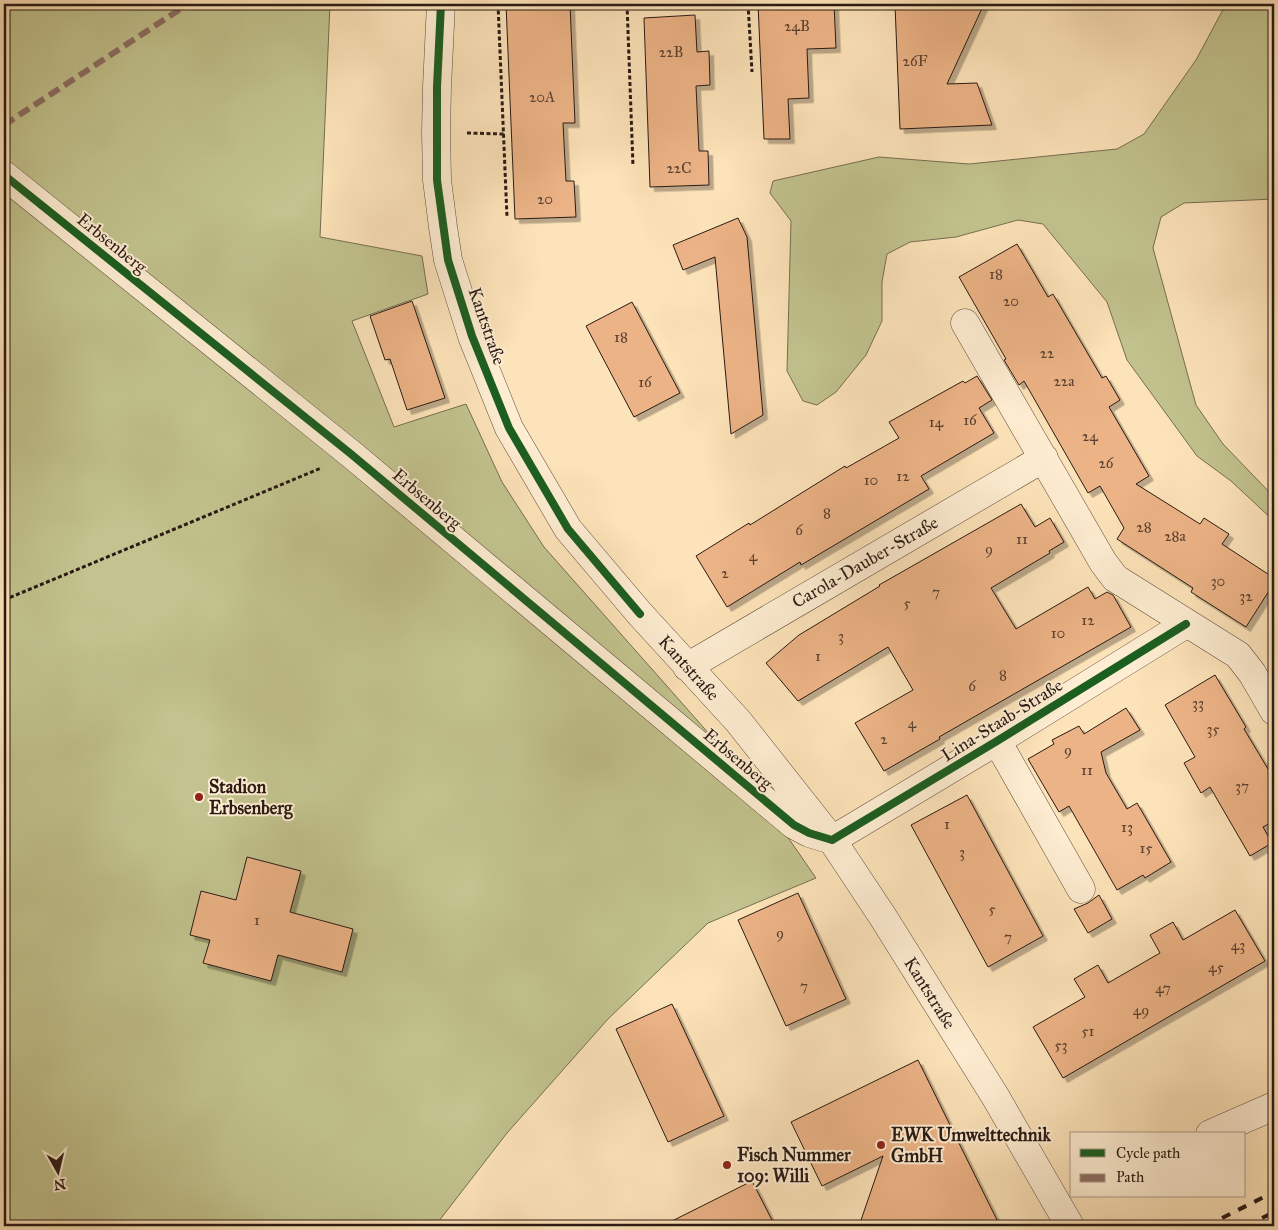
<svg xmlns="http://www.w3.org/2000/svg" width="1278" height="1230" font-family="'IM FELL Great Primer',serif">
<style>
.green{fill:#c2c38e;stroke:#766e51}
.building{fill:#ecb386;stroke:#291a14;filter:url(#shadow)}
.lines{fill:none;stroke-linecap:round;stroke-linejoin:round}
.minor-casing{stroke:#5e4c3d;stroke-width:29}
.path{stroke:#291a14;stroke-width:3;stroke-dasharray:4 2.5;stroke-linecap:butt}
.minor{stroke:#feedd2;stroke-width:28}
.rail{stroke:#291a14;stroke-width:4;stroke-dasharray:9 9;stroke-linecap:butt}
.quiet{stroke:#8d6e63;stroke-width:6;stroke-dasharray:12 6;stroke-linecap:butt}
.cycleway-casing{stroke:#feedd2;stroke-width:11}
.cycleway{stroke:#1b5e20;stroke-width:8}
.poi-dot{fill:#8f2418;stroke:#feedd2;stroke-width:2}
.labels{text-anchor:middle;stroke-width:4;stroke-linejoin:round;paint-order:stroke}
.number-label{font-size:15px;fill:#5a4030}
.street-label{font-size:18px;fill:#291a14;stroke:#feedd2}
.poi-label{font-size:18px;font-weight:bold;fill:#291a14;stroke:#feedd2;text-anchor:start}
</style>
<defs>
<filter id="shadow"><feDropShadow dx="4.5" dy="4.5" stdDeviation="0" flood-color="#0004"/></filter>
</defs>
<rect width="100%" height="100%" fill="#fde3b9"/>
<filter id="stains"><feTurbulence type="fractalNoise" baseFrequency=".004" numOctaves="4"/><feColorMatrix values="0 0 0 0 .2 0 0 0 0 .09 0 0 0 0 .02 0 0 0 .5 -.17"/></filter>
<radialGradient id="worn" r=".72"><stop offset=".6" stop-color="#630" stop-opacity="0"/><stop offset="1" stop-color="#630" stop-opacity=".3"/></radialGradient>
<!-- green -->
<path class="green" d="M4 4H330L320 237 422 256 428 294 352 321 394 427 466 404 502 482 544 547 742 771 816 878 708 923 608 1019 507 1133 435 1226H4Z
M1226 4H1274V199L1184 203 1161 217 1153 248 1196 405 1223 444 1274 497V521L1231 481 1197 456 1127 360 1107 302 1043 224 1018 220 956 237 910 242 887 254 882 282V321L866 355 836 392 817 405 803 401 787 371 791 221 770 193 773 181 879 157 969 164 1117 149 1144 134 1196 60Z"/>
<!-- building -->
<path class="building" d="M506 4H570L575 123H563L566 181H574L576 217 515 219Z
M758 4H834L836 48 807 49 809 98 788 99 790 139H764Z
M914 4H984L947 84 977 83 992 125 900 129 895 5Z
M695 15 697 52 709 51 710 85 696 86 699 151H708L709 185 650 187 644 18Z
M738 218 747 237 763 415 731 434 715 257 683 270 673 245Z
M1017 244 1048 297 1053 294 1102 378 1106 376 1120 400 1109 407 1149 476 1136 484 1200 524 1204 518 1229 534 1222 544 1274 578V583L1246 627 1191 592 1193 588 1117 539 1124 528 1100 486 1088 493 1024 381 1019 385 1004 360 1006 359 959 277Z
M412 301 445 398 407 410 390 359 385 360 370 316Z
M632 302 680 393 634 417 586 326Z
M977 376 992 400 979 408 994 433 921 476 929 489 801 565 800 562 727 607 696 556 749 523 750 525 845 466 846 468 899 438 889 422 963 381 965 383Z
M1021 504 1035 527 1050 518 1064 542 1049 551 1050 553 991 588 1016 629 1088 587 1095 599 1107 592 1113 595 1131 627 939 737 940 739 884 771 855 723 913 690 888 647 798 701 766 663 799 635 880 586 879 585Z
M1215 675 1246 727 1244 729 1274 779V821L1263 827 1272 843 1250 856 1210 787 1201 793 1184 763 1195 757 1165 705Z
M1126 708 1140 730 1101 752 1106 773 1127 809 1137 803 1171 862 1145 878 1143 875 1117 890 1069 806 1059 812 1028 759 1054 744 1052 740 1079 726 1084 734Z
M967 795 1043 936 988 967 911 825Z
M247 857 301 871 290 912 353 929 342 972 278 955 271 981 203 963 210 940 190 935 201 891 236 900Z
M798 893 846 999 786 1026 738 920Z
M1099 895 1112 919 1088 933 1074 909 1088 903Z
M1235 910 1265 961 1063 1078 1033 1027 1085 997 1074 979 1098 965 1108 983 1160 953 1150 935 1173 922 1183 940Z
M672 1004 724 1116 668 1142 616 1029Z
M918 1060 949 1123 1000 1226H859L883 1156 822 1186 791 1122Z
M752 1181 775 1226H662Z"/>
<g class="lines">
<defs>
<path id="minor" d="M441 4 437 87 436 132 437 180 443 227 448 260 472 336 509 428 568 529 640 614 738 721 832 840 883 917 995 1096 1070 1226
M4 175 351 454 794 825 809 833 832 840 997 741 1186 624
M965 323 1103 562 1115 578 1238 655 1252 673 1274 711
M687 667 1044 458
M997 741 1081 889
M1210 1134 1274 1106"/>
</defs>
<!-- minor casing -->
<use href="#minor" class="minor-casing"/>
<!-- path -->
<path class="path" d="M498 4 507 217
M627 4 633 166
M748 4 752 72
M467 133 504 134
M4 600 321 468"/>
<!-- minor -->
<use href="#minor" class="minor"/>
<!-- rail -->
<path class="rail" d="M1206 1226 1274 1192
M1246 1226 1274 1212"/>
<!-- quiet -->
<path class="quiet" d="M4 125 188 4"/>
<defs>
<path id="cycleway" d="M441 4 437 87V180L448 260 472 336 509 428 568 529 640 614
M4 175 351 454 794 825 809 833 832 840 997 741 1186 624"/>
</defs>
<!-- cycleway casing -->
<use href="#cycleway" class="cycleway-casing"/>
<!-- cycleway -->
<use href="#cycleway" class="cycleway"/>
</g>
<!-- markers -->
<g class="poi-dot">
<circle cx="199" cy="797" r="5"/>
<circle cx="881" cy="1145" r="5"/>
<circle cx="727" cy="1165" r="5"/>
</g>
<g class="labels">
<!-- number labels -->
<g class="number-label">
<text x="797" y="31">24B</text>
<text x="671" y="57">22B</text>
<text x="915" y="66">26F</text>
<text x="542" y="102">20A</text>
<text x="679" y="173">22C</text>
<text x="545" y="204">20</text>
<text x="996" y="279">18</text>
<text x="1011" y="306">20</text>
<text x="621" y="342">18</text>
<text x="1047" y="358">22</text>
<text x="1064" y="386">22a</text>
<text x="645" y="387">16</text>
<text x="970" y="425">16</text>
<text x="936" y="427">14</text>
<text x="1090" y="441">24</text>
<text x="1106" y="468">26</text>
<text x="903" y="481">12</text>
<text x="871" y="485">10</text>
<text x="827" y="518">8</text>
<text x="1144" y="532">28</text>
<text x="799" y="535">6</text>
<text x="1175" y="541">28a</text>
<text x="1022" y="544">11</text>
<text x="989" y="554">9</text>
<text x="753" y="561">4</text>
<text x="725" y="578">2</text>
<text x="1218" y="586">30</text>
<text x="936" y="597">7</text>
<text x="1246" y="601">32</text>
<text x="907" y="608">5</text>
<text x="1088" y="625">12</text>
<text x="1058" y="638">10</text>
<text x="841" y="641">3</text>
<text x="818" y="661">1</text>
<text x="1003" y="680">8</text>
<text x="972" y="691">6</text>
<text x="1198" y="708">33</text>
<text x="912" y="728">4</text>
<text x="1213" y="734">35</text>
<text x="884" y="744">2</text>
<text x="1068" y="755">9</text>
<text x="1087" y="775">11</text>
<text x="1242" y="791">37</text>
<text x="947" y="829">1</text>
<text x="1127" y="832">13</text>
<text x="1146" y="853">15</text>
<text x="962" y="857">3</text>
<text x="992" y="914">5</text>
<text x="257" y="925">1</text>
<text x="780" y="938">9</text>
<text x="1008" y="942">7</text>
<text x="1238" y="950">43</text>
<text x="1216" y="972">45</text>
<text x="804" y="991">7</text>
<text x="1163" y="993">47</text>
<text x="1141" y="1015">49</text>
<text x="1088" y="1036">51</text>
<text x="1061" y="1050">53</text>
</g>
<!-- street labels -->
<g class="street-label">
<text transform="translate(112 243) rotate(39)" y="6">Erbsenberg</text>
<text transform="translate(487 326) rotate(71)" y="6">Kantstraße</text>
<text transform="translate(427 499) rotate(40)" y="6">Erbsenberg</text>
<text transform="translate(865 562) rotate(-30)" y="6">Carola-Dauber-Straße</text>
<text transform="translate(689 668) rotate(48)" y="6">Kantstraße</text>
<text transform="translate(1002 720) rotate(-32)" y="6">Lina-Staab-Straße</text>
<text transform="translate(738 759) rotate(40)" y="6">Erbsenberg</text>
<text transform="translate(930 993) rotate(58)" y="6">Kantstraße</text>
</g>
<!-- poi labels -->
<g class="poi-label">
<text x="209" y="793">Stadion<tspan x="209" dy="21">Erbsenberg</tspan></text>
<text x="891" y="1141">EWK Umwelttechnik<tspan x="891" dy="21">GmbH</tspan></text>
<text x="737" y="1161">Fisch Nummer<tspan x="737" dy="21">109: Willi</tspan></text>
</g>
</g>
<!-- margin -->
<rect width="1278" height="1230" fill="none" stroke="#fde3b9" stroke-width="20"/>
<rect x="5" y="5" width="1268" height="1220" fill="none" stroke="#291a14" stroke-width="2.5"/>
<rect x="10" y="10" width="1258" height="1210" fill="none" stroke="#291a14"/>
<!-- legend -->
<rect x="1070" y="1132" width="175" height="65" fill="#feedd2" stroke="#a99986"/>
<rect x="1080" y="1149" width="25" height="8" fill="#1b5e20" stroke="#a99986"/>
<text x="1116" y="1158" font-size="15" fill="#291a14">Cycle path</text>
<rect x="1080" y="1174" width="25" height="8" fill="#8d6e63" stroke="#a99986"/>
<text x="1116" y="1182" font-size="15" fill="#291a14">Path</text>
<!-- north arrow -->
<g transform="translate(58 1172) rotate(172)" stroke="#feedd2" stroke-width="4" paint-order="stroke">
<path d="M0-4L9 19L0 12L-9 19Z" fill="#291a14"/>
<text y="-8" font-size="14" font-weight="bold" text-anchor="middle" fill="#291a14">N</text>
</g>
<rect width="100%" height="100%" filter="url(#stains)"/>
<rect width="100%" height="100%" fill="url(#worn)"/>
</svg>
